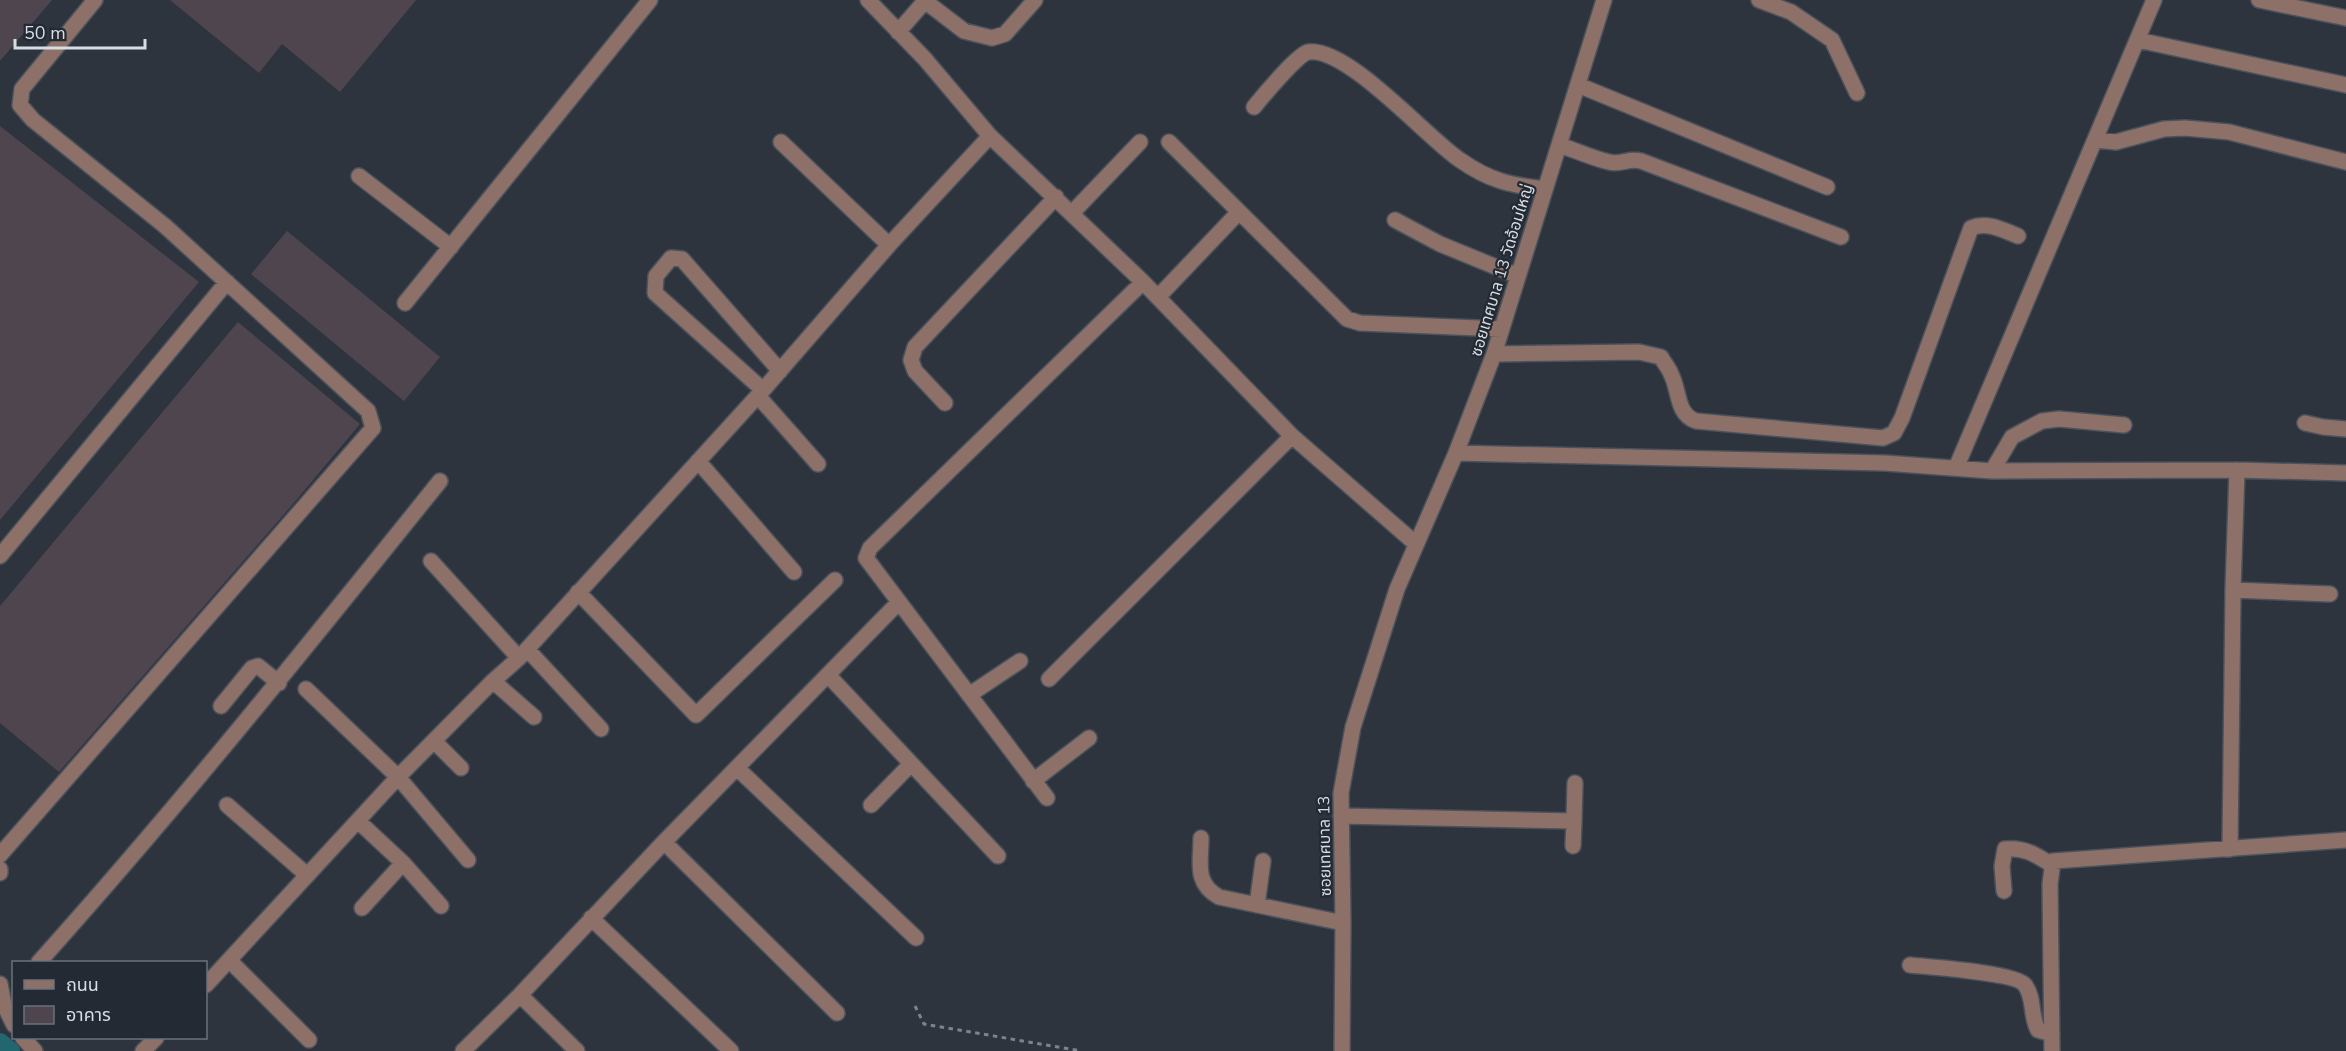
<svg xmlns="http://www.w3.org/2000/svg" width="2346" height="1051" font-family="'Nunito Sans','Noto Sans Thai',sans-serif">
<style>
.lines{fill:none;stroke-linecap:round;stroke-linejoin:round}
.canal{stroke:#22676f;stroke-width:18}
.building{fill:#4e454f}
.minor-casing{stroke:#4c525c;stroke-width:18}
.path{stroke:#7d838b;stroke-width:3;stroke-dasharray:4.5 4.5;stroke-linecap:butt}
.minor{stroke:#8d7169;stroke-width:15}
.labels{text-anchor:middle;stroke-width:4.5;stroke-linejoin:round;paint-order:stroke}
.street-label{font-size:16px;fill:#d8dde3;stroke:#232a34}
</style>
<rect width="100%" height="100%" fill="#2d343e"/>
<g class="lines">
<!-- canal -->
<path class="canal" d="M0 1042 11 1051"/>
</g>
<!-- building -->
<path class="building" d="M0 0H52L0 61Z
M170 0H416L340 92 282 44 259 73Z
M0 126 199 282 0 520Z
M287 231 440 357 404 401 251 274Z
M238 322 360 424 293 504 59 772 0 723V606Z"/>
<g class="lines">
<defs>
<path id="minor" d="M868 0 925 59 990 136 1143 282 1292 436 1416 544
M1759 0 1791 12 1832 40 1857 93
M2259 0 2346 18
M925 1 964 31 992 38 1005 34 1035 0
M898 32 925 1 924 0
M2138 40 2346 85
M1578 85 1827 187
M1254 107C1262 97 1299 53 1308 52 1347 46 1427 138 1460 160 1490 181 1510 185 1545 189
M2096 140 2116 142 2164 129 2185 128 2229 132 2346 162
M781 142 889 245
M1169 142 1347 319 1360 323 1502 329
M1559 145C1575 150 1592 158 1609 162 1620 165 1629 158 1641 161L1841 237
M359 176 451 247
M1072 213 1140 142
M1395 220 1440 244 1518 276
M1158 297 1239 212
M405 303 650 0
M1494 354 1639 352 1661 357C1664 363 1669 368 1671 374 1680 391 1676 414 1696 421L1883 438 1894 433 1902 418 1971 228C1987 221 2003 230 2018 236
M763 390 655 293 656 276 671 258 682 259 780 371
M758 396 818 464
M945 403 915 371 911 360 915 347 1056 197
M2305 423 2323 427 2346 429
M1456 453 1885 463 1992 471 2237 470 2346 473
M698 461 794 572
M1956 468 2154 0
M1992 471 2012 437 2042 421 2059 419 2124 425
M0 556 227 282
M431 561 519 658
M2233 590 2330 594
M578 592 696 715 835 580
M527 649 601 729
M828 675 998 856
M1049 679 1292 436
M493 681 534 717
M306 689 398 777 468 860
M969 695 1020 661
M221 706 252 668 258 666 279 683
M435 742 461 768
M738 769 916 938
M1033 781 1089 738
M1047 798 866 558 870 548 1143 282
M227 805 307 875
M871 805 911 764
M1341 816 1574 821 1573 846
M358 821 403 863 362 908
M1574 821 1575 783
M1201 838C1201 863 1194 883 1219 897L1343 923
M664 842 837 1013
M2230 849 2233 590 2237 470
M0 855 373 428 368 411 165 226 33 120 20 105 22 89 95 0
M403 863 441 906
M0 869V873
M2004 891 2002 866 2005 849C2025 847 2036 855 2052 865
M1257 905 1263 861
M591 918 731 1051
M229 960 309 1040
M39 962C178 807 309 644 440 481
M1910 965C1929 967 2016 973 2025 985 2035 999 2030 1016 2038 1030L2052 1034
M0 984 4 1005 14 1025
M206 985 398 777 493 681 519 658 763 390 889 245 990 136
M520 995 577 1051
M23 1038 35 1051
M143 1051 156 1038
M463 1051 520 995 664 842 899 602
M1342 1051 1343 923 1341 793 1353 727 1397 589 1456 453 1494 354 1604 0
M2052 1051 2050 884 2053 861 2346 840"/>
</defs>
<!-- minor casing -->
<use href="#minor" class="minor-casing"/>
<!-- path -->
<path class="path" d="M915 1006 924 1024 1081 1051"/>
<!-- minor -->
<use href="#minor" class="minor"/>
</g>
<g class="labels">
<!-- street labels -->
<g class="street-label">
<text transform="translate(1501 270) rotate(-73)" y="6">ซอยเทศบาล 13 วัดอ้อมใหญ่</text>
<text transform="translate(1324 846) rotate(-91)" y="6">ซอยเทศบาล 13</text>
</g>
</g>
<!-- legend -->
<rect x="12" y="961" width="195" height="78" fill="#232a34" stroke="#6b727a" stroke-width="1.5"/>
<rect x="24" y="980" width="30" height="9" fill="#8d7169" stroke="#6b727a" stroke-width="1.5"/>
<text x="66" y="991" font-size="18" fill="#d8dde3">ถนน</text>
<rect x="24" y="1006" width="30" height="18" fill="#4e454f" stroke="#6b727a" stroke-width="1.5"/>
<text x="66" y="1021" font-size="18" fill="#d8dde3">อาคาร</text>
<!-- scale -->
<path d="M15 39v9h130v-9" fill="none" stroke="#d8dde3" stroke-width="3"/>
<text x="24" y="39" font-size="18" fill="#d8dde3" stroke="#232a34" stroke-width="4.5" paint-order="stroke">50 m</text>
</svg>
